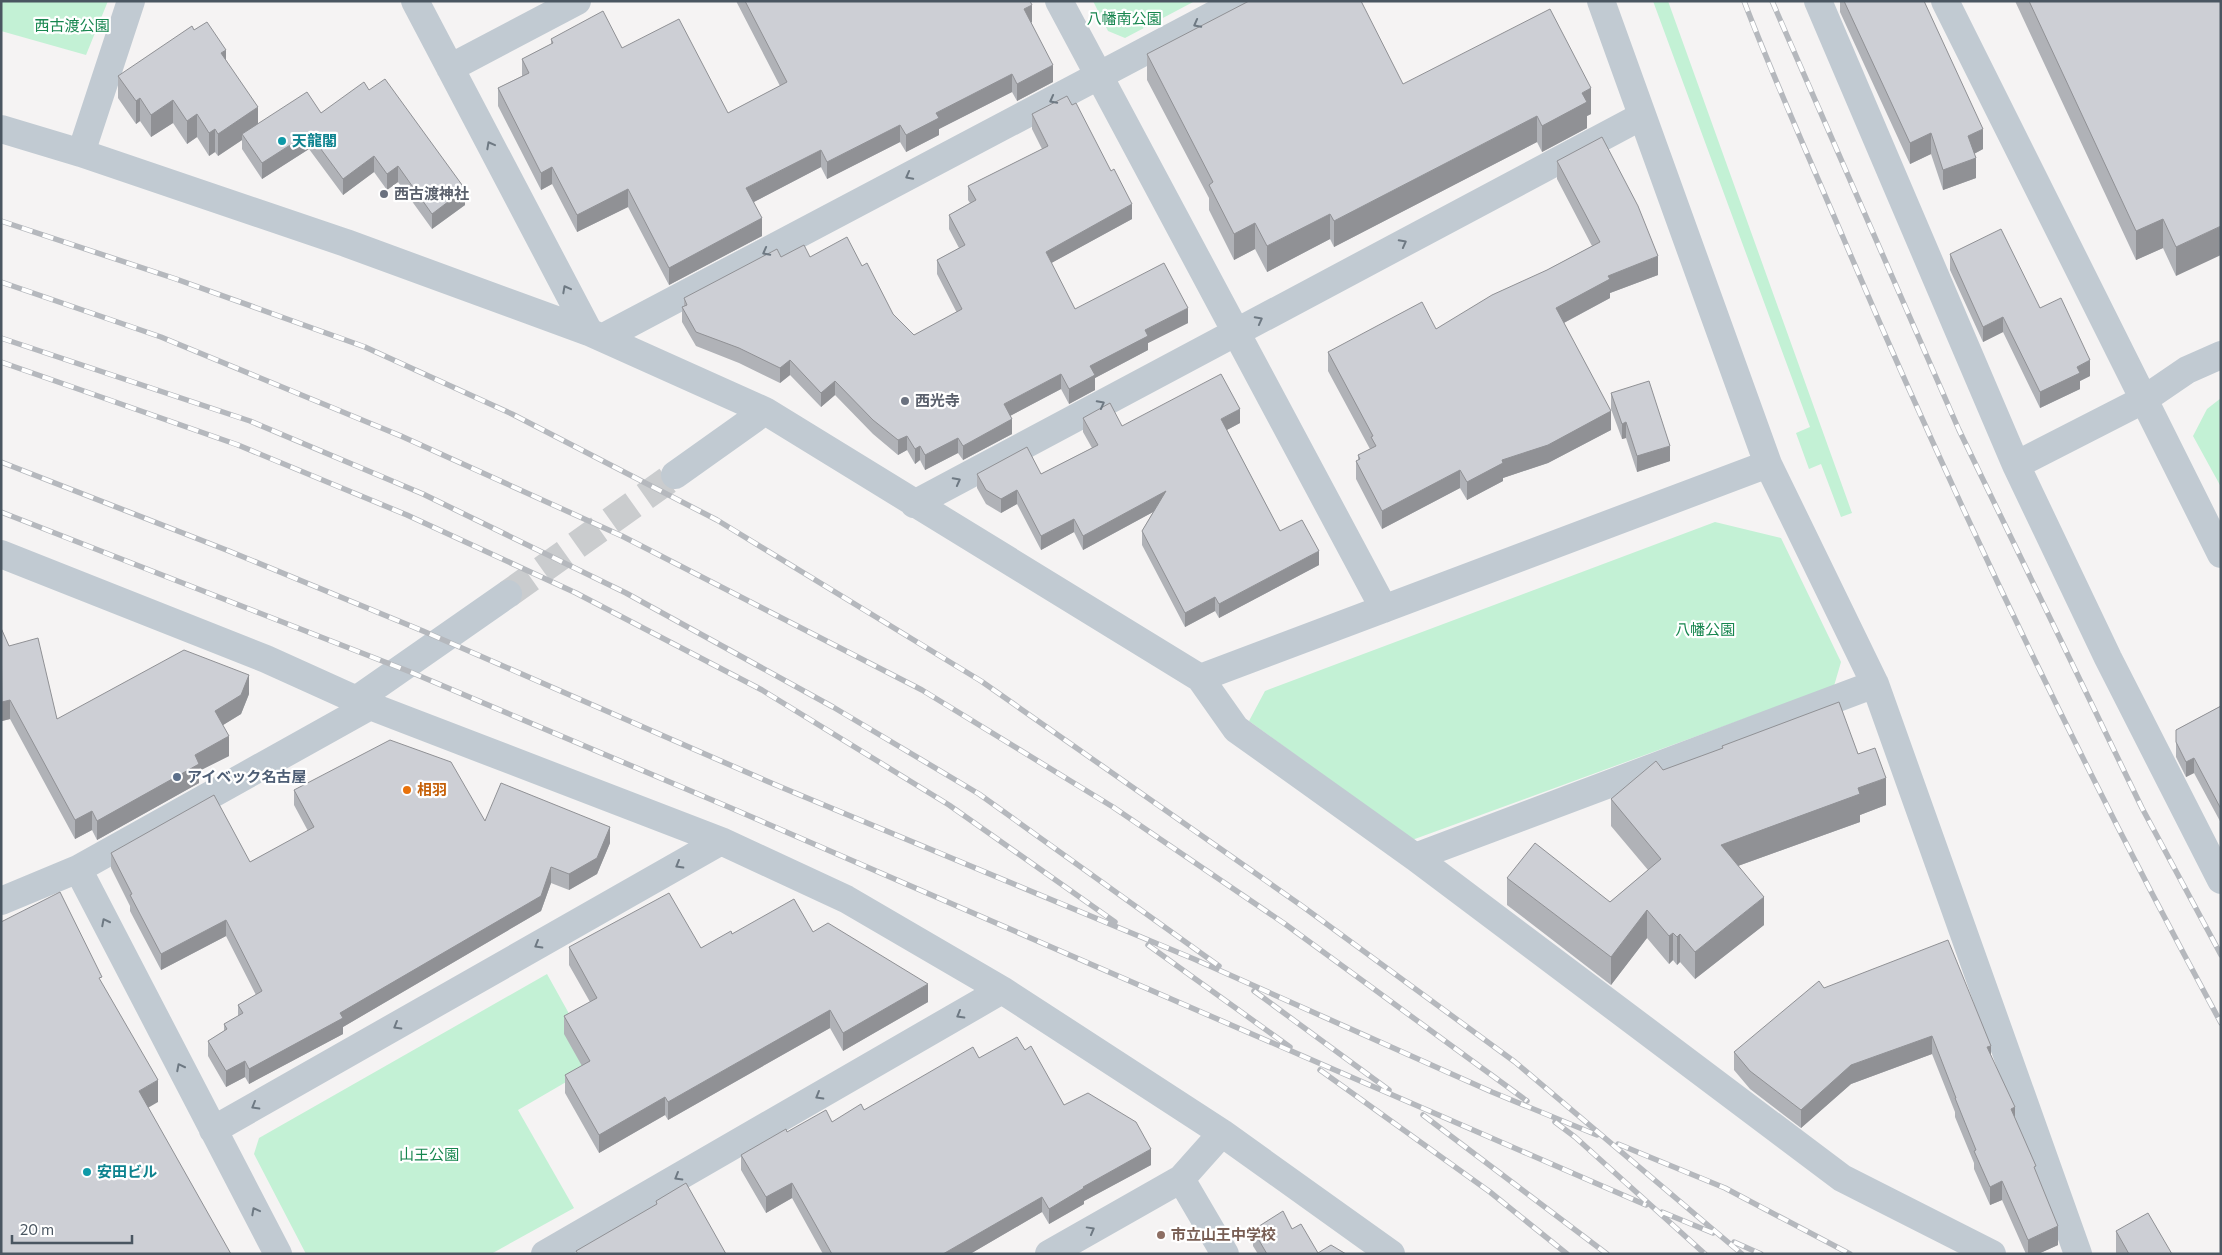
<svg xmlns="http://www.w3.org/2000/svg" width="2222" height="1255" font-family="Commissioner,'Noto Sans JP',sans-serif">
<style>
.green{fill:#c3f1d5}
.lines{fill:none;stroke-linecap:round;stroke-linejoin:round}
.minor-tunnel{stroke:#caccce;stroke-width:28;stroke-dasharray:28 14;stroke-linecap:butt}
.minor{stroke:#c1cad2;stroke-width:28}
.rail-casing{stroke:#b5b8bd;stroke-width:5.5}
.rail{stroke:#fff;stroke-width:4;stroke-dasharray:11;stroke-linecap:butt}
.wall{fill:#b0b2b7}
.shaded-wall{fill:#909195}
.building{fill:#cdcfd5;stroke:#909195}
.oneway{stroke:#6e7983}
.culture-dot{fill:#0f9aa8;stroke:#fff;stroke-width:2}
.worship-dot{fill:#6b7280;stroke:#fff;stroke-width:2}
.service-dot{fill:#5c6f8a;stroke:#fff;stroke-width:2}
.food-dot{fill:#e8710a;stroke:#fff;stroke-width:2}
.education-dot{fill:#8d6e63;stroke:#fff;stroke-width:2}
.labels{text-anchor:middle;stroke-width:4.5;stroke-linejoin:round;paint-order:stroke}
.park-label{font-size:15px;fill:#17864f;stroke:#fff}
.culture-label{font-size:15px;font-weight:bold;fill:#0d838f;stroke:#fff;text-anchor:start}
.worship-label{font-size:15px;font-weight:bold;fill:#5b616d;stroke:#fff;text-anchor:start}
.service-label{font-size:15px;font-weight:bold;fill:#4e5e75;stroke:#fff;text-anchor:start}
.food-label{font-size:15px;font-weight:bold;fill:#c56008;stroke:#fff;text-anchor:start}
.education-label{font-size:15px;font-weight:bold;fill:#785e54;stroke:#fff;text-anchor:start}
</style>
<rect width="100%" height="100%" fill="#f5f3f3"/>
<!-- green -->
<path class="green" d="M1 1H108L86 55 1 31Z
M1093 1H1195L1125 38 1108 31Z
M1653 1H1668L1852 513 1841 517 1821 464 1809 469 1796 433 1810 427Z
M2221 398V487L2193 436 2207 409Z
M1715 522 1781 538 1841 662 1834 686 1412 840 1249 721 1265 691Z
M547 974 597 1064 518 1110 574 1208 491 1254H306L254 1154 259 1138Z"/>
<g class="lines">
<!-- minor-tunnel -->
<path class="minor-tunnel" d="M508 594 675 475"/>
<!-- minor -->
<path class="minor" d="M415 1 589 332
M1059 1 1384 609
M1601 1 1768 464 1875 684 2078 1254
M1818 1 2016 465 2108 658 2221 880
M1945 1 2221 554
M450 68 577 1
M1 129 81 153 346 243 589 332 765 411 1200 678 1236 729 1415 857 1842 1178 1992 1254
M81 153 131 1
M604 337 1240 1
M2016 465 2143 400 2187 370 2221 355
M675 475 765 411
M914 504 1642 116
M1 554 266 659 370 706 721 841 846 899 1002 990 1222 1133 1391 1254
M1200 678 1768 464
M356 700 508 594
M1415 857 1875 684
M78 869 278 1254
M1 901 78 869 370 706
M213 1130 721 841
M1181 1179 1225 1254
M545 1254 1002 990
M1049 1254 1181 1179 1222 1133"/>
<defs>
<path id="rail" d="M1744 1C1775 82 1811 162 1845 242 1958 508 2083 769 2221 1023
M1772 1 1959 430 2142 808 2221 955
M1 221 176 279 365 347 512 414 717 520 981 681 1302 906 1515 1062 1742 1254
M1 282 161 337 401 436 622 536 922 690 1113 807 1285 924 1527 1101
M1 338 250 421 423 494 626 593 833 707 979 794 1219 966
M1 362 238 445 407 515 576 593 762 690 949 805 1115 922
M1 462 229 551 423 631 776 785 1194 959 1492 1092 1597 1135
M1 512 408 671 731 808 1646 1205
M1148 945 1290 1047
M1254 991 1389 1090
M1320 1070 1490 1192 1567 1254
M1423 1115 1607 1254
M1555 1122 1575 1137 1705 1254
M1618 1144 1725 1188 1850 1254
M1662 1212 1713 1233
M1734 1242 1761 1254"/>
</defs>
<!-- rail casing -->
<use href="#rail" class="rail-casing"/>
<!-- rail -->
<use href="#rail" class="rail"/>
</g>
<!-- wall -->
<path class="wall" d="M736 1H1030L1032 22 1031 23 1053 82 1017 101 1012 92 939 129V135L906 152 900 142 827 179 821 167 754 202 762 236 669 285 628 207 577 232 552 184 541 190 498 106V88L522 76V59L551 44V39L622 48 728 113 780 86Z
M1840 1H1924L1983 149 1974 154 1976 178 1943 190 1931 154 1910 164 1840 12Z
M2015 1H2221L2176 276 2163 248 2136 260Z
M194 30 226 60 258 124 321 113 369 90 465 205 432 229 398 182 387 190 374 172 343 195 309 149 262 179 242 149V140L218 156 215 152 209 156 197 137 187 144 173 123 151 137 140 121 136 124 118 98V76Z
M1147 54 1403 84 1591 114 1587 116V128L1542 152 1537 142 1334 247 1330 239 1267 272 1255 249 1234 260 1209 210V198L1147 80Z
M1032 114 1132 219 1051 263 1075 309 1188 323 1148 343V350L1095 378V390L1069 404 1061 389 1010 416 1012 434 963 460 958 453 925 470 920 460 915 464 907 450 898 455 873 434 835 395 821 407 790 375 780 383 739 363 696 346 682 322V307L684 306V298L781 257H810L862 266 893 314 914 335 957 313 937 274V260L959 248 949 229V215L970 203 968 200V186L1042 149 1032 129Z
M1557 161 1658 275 1610 293V298L1564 323 1611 430 1548 463 1503 478V481L1467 500 1460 488 1382 529 1356 479V461L1358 460V455L1370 449 1328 371V352L1436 329 1592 246 1557 179Z
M1950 254 2040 308 2090 376 2080 381V389L2040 408 2003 332 1983 342 1950 270Z
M1611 393 1670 461 1637 472 1626 438 1622 439 1611 409Z
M1083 418 1122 426 1240 423 1227 430 1280 531 1319 565 1219 618 1215 611 1185 627 1142 545V531L1153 512 1083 550 1074 532 1041 550 1017 504 1001 513 986 504 977 488V474H1041L1092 448 1083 432Z
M1 628 9 646 57 719 249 694 241 714 223 725 229 756 199 771V783L97 840 92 830 75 839 10 719 2 721Z
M2221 706V823L2194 773 2186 777 2176 757V730Z
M1722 746 1858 754 1886 805 1860 815V822L1738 866 1764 925 1695 979 1680 962 1677 965 1673 960 1669 964 1647 938 1611 985 1507 905V878L1610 902 1648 870 1611 826V799L1663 770 1722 749Z
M294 790 485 821 610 843 597 874 569 890 551 883 541 911 343 1027V1034L249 1084 245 1077 226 1087 208 1056V1041L224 1031V1024L238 1016V1005L256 995 226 936 161 970 130 911V906L111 868V853L250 862 308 831 294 805Z
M813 932 928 1002 843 1051 830 1028 668 1120 665 1115 599 1153 565 1093V1075L582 1066 564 1034V1016L590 1002 569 965V947L701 948 732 934Z
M1824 988 1991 1055 2036 1172 2058 1245 2038 1254H2026L2002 1200 1990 1205 1974 1169V1163L1955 1117V1112L1932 1054 1851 1084 1801 1128 1750 1089 1734 1070V1052Z
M1025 1050 1064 1105 1151 1165 1084 1201V1204L1049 1224 1042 1212 970 1254H823L792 1198 766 1213 741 1170V1155L787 1132 832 1122 864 1110 979 1058Z
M1292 1229 1318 1253 1346 1254H1258L1253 1246V1230Z
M2116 1231 2172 1254H2116Z"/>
<!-- shaded-wall -->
<path class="shaded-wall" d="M1032 5V22L1024 26V9Z
M226 50V73L221 53Z
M1053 65V82L1017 101V84Z
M1012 74V92L939 129V135L906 152V135L936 113Z
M1591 88V114L1587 116V128L1542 152V126L1582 93Z
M140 98V121L136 124V101Z
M173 100V123L151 137V115Z
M258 107V130L242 134V140L218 156V134Z
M197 114V137L187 144V121Z
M1537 116V142L1334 247V221Z
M900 125V142L827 179V162Z
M215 129V152L209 156V133Z
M1983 129V149L1968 157V136Z
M309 133V149L262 179V163Z
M1931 133V154L1910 164V143Z
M821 150V167L746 206V188Z
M374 156V172L343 195V179Z
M1976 158V178L1943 190V170Z
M398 166V182L387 190V174Z
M552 167V184L541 190V173Z
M465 189V205L432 229V214Z
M628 189V207L577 232V215Z
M1132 204V219L1046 266V252Z
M1330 214V239L1267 272V246Z
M762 218V236L669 285V268Z
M2163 219V248L2136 260V231Z
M1255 223V249L1234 260V234Z
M2221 226V255L2176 276V247Z
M1658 256V275L1610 293V298L1556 327V308L1608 276Z
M1188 308V323L1148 343V350L1095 378V390L1069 404V389L1090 366 1145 330Z
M2003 317V332L1983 342V327Z
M790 360V375L780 383V368Z
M2090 360V376L2080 381V389L2040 408V392L2077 367Z
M1061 374V389L1004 419V404Z
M835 381V395L821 407V393Z
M1240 409V423L1221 433V419Z
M1611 411V430L1548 463 1503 478V481L1467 500V482L1502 460Z
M1012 419V434L963 460V446Z
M1626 422V438L1622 439V424Z
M907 436V450L898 455V440Z
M958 438V453L925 470V455Z
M920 446V460L915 464V449Z
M1670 446V461L1637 472V456Z
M1460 470V488L1382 529V511Z
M1017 490V504L1001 513V499Z
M1166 491V505L1083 550V536Z
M1074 519V532L1041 550V536Z
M1319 551V565L1219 618V604Z
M1215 597V611L1185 627V613Z
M249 675V694L241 714 215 730V711Z
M10 700V719L2 721V702Z
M229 736V756L199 771V783L97 840V821L195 755Z
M2194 758V773L2186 777V762Z
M1886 778V805L1860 815V822L1721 872V845L1858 788Z
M92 811V830L75 839V820Z
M610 827V843L597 874 569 890V874Z
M551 867V883L541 911 343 1027V1034L249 1084V1069L340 1013Z
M1764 897V925L1695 979V952Z
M1647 910V938L1611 985V957Z
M226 920V936L161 970V954Z
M1673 933V960L1669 964V936Z
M1680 934V962L1677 965V937Z
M928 984V1002L843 1051V1033Z
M830 1010V1028L668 1120V1102Z
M1932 1036V1054L1851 1084 1801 1128V1110L1851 1065Z
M1991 1046V1064L1987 1047Z
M245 1061V1077L226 1087V1071Z
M158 1080V1102L139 1113V1091Z
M665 1097V1115L599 1153V1135Z
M2015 1107V1126L2011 1109Z
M1151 1149V1165L1084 1201V1204L1049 1224V1209L1083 1187Z
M2002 1181V1200L1990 1205V1187Z
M792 1183V1198L766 1213V1197Z
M1042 1197V1212L970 1254H943Z
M2058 1226V1245L2038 1254H2028V1240Z"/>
<!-- building -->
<path class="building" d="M745 1H1030L1032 5 1024 9 1053 65 1017 84 1012 74 936 113 939 118 906 135 900 125 827 162 821 150 746 188 762 218 669 268 628 189 577 215 552 167 541 173 498 88 529 73 522 59 553 43 551 39 603 11 622 48 679 19 728 113 787 82Z
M1249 1H1361L1403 84 1550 9 1591 88 1582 93 1587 102 1542 126 1537 116 1334 221 1330 214 1267 246 1255 223 1234 234 1209 185 1213 182 1147 54Z
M1844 1H1924L1983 129 1968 136 1976 158 1943 170 1931 133 1910 143Z
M2029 1H2221V226L2176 247 2163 219 2136 231Z
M207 22 226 50 221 53 258 107 218 134 215 129 209 133 197 114 187 121 173 100 151 115 140 98 136 101 118 76 192 26 194 30Z
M385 79 465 189 432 214 398 166 387 174 374 156 343 179 309 133 262 163 242 134 307 92 321 113 364 82 369 90Z
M1067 96 1072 105 1076 103 1111 171 1114 169 1132 204 1046 252 1075 309 1164 263 1188 308 1145 330 1148 336 1090 366 1095 375 1069 389 1061 374 1004 404 1012 419 963 446 958 438 925 455 920 446 915 449 907 436 898 440 873 420 835 381 821 393 790 360 780 368 739 348 696 332 682 307 687 305 684 298 777 249 781 257 804 245 810 257 847 237 862 266 867 263 893 314 914 335 962 309 937 260 965 245 949 215 976 200 968 186 1048 146 1032 114Z
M1602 137 1638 206 1658 256 1608 276 1610 279 1556 308 1611 411 1548 445 1502 460 1503 463 1467 482 1460 470 1382 511 1356 461 1360 459 1358 455 1376 446 1371 437 1373 436 1328 352 1422 302 1436 329 1492 295 1547 270 1600 242 1557 161Z
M2001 229 2040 308 2061 298 2090 360 2077 367 2080 373 2040 392 2003 317 1983 327 1950 254Z
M1221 374 1240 409 1221 419 1280 531 1302 520 1319 551 1219 604 1215 597 1185 613 1142 531 1166 491 1083 536 1074 519 1041 536 1017 490 1001 499 986 490 977 474 1027 447 1041 474 1098 445 1083 418 1110 403 1122 426Z
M1649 381 1670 446 1637 456 1626 422 1622 424 1611 393Z
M1 628 9 646 38 638 57 719 184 650 249 675 241 695 215 711 229 736 195 755 199 764 97 821 92 811 75 820 10 700 2 702Z
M1839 702 1858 754 1875 748 1886 778 1858 788 1860 794 1721 845 1764 897 1695 952 1680 934 1677 937 1673 933 1669 936 1647 910 1611 957 1507 878 1535 843 1610 902 1661 859 1611 799 1656 761 1663 770 1723 748 1722 746Z
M2221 706V809L2194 758 2186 762 2176 742V730Z
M390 740 451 762 485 821 501 783 610 827 597 858 569 874 551 867 541 896 340 1013 343 1018 249 1069 245 1061 226 1071 208 1041 227 1029 224 1024 243 1013 238 1005 262 991 226 920 161 954 130 895 132 894 111 853 214 795 250 862 314 827 294 790Z
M60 892 102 977 99 978 158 1080 139 1091 231 1254H1V922Z
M669 893 701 948 731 931 732 934 794 899 813 932 828 923 928 984 843 1033 830 1010 668 1102 665 1097 599 1135 565 1075 590 1061 564 1016 597 998 569 947Z
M1948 940 1991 1046 1987 1047 2015 1107 2011 1109 2036 1166 2034 1167 2058 1226 2028 1240 2002 1181 1990 1187 1974 1151 1976 1150 1955 1098H1956L1932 1036 1851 1065 1801 1110 1750 1071 1734 1052 1819 981 1824 988Z
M1017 1037 1025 1050 1031 1046 1064 1105 1088 1093 1136 1122 1151 1149 1083 1187 1084 1188 1049 1209 1042 1197 943 1254H832L792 1183 766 1197 741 1155 786 1129 787 1132 826 1110 832 1122 861 1104 864 1110 973 1047 979 1058Z
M686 1183 726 1254H578L576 1251 657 1204 656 1201Z
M1283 1211 1292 1229 1301 1224 1318 1253 1331 1245 1346 1254H1267L1253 1230Z
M2148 1213 2172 1254H2129L2116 1231Z"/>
<!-- one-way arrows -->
<defs><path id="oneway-chevron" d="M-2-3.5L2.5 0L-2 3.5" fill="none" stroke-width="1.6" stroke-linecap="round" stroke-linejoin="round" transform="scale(1.25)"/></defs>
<g class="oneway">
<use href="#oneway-chevron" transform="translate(1197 24) rotate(152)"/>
<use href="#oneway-chevron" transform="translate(1053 100) rotate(152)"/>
<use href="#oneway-chevron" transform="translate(490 145) rotate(-118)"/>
<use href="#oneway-chevron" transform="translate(909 176) rotate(152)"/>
<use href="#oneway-chevron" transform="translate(1403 243) rotate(-28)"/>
<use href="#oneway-chevron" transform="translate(766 252) rotate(152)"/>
<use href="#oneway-chevron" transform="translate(566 289) rotate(-118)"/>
<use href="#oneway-chevron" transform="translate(1259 320) rotate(-28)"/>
<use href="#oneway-chevron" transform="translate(1101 404) rotate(-28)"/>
<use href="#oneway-chevron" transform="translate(957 481) rotate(-28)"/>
<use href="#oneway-chevron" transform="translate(679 865) rotate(150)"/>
<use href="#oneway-chevron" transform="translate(105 922) rotate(-117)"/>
<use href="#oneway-chevron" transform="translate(538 945) rotate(150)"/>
<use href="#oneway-chevron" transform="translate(960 1015) rotate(150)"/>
<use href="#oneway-chevron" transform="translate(397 1026) rotate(150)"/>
<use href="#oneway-chevron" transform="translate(180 1067) rotate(-117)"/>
<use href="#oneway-chevron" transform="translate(819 1096) rotate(150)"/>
<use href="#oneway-chevron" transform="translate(255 1106) rotate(150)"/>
<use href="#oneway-chevron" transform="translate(678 1177) rotate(150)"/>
<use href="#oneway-chevron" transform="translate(255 1211) rotate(-118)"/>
<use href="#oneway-chevron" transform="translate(1091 1230) rotate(-29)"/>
</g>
<!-- markers -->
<g class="culture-dot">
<circle cx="282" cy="141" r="5"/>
<circle cx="87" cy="1172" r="5"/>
</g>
<g class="worship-dot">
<circle cx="384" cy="194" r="5"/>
<circle cx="905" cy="401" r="5"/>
</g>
<circle class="service-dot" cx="177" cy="777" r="5"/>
<circle class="food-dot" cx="407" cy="790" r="5"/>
<circle class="education-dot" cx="1161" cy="1235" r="5"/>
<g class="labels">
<!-- park labels -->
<g class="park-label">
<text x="1124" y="24">八幡南公園</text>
<text x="72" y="31">西古渡公園</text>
<text x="1705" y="635">八幡公園</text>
<text x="429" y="1160">山王公園</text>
</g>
<!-- culture labels -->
<g class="culture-label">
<text x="292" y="146">天龍閣</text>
<text x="97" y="1177">安田ビル</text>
</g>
<!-- worship labels -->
<g class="worship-label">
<text x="394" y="199">西古渡神社</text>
<text x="915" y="406">西光寺</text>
</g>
<!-- service labels -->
<g class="service-label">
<text x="187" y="782">アイベック名古屋</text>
</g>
<!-- food labels -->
<g class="food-label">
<text x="417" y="795">相羽</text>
</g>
<!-- education labels -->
<g class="education-label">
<text x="1171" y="1240">市立山王中学校</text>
</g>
</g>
<!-- border -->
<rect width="2222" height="1255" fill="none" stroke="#4a5661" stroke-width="5"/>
<!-- scale -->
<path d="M12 1235v8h120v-8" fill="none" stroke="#4a5661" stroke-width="2.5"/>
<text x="20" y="1235" font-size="15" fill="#4a5661" stroke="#ffffff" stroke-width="4" paint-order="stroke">20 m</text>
</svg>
